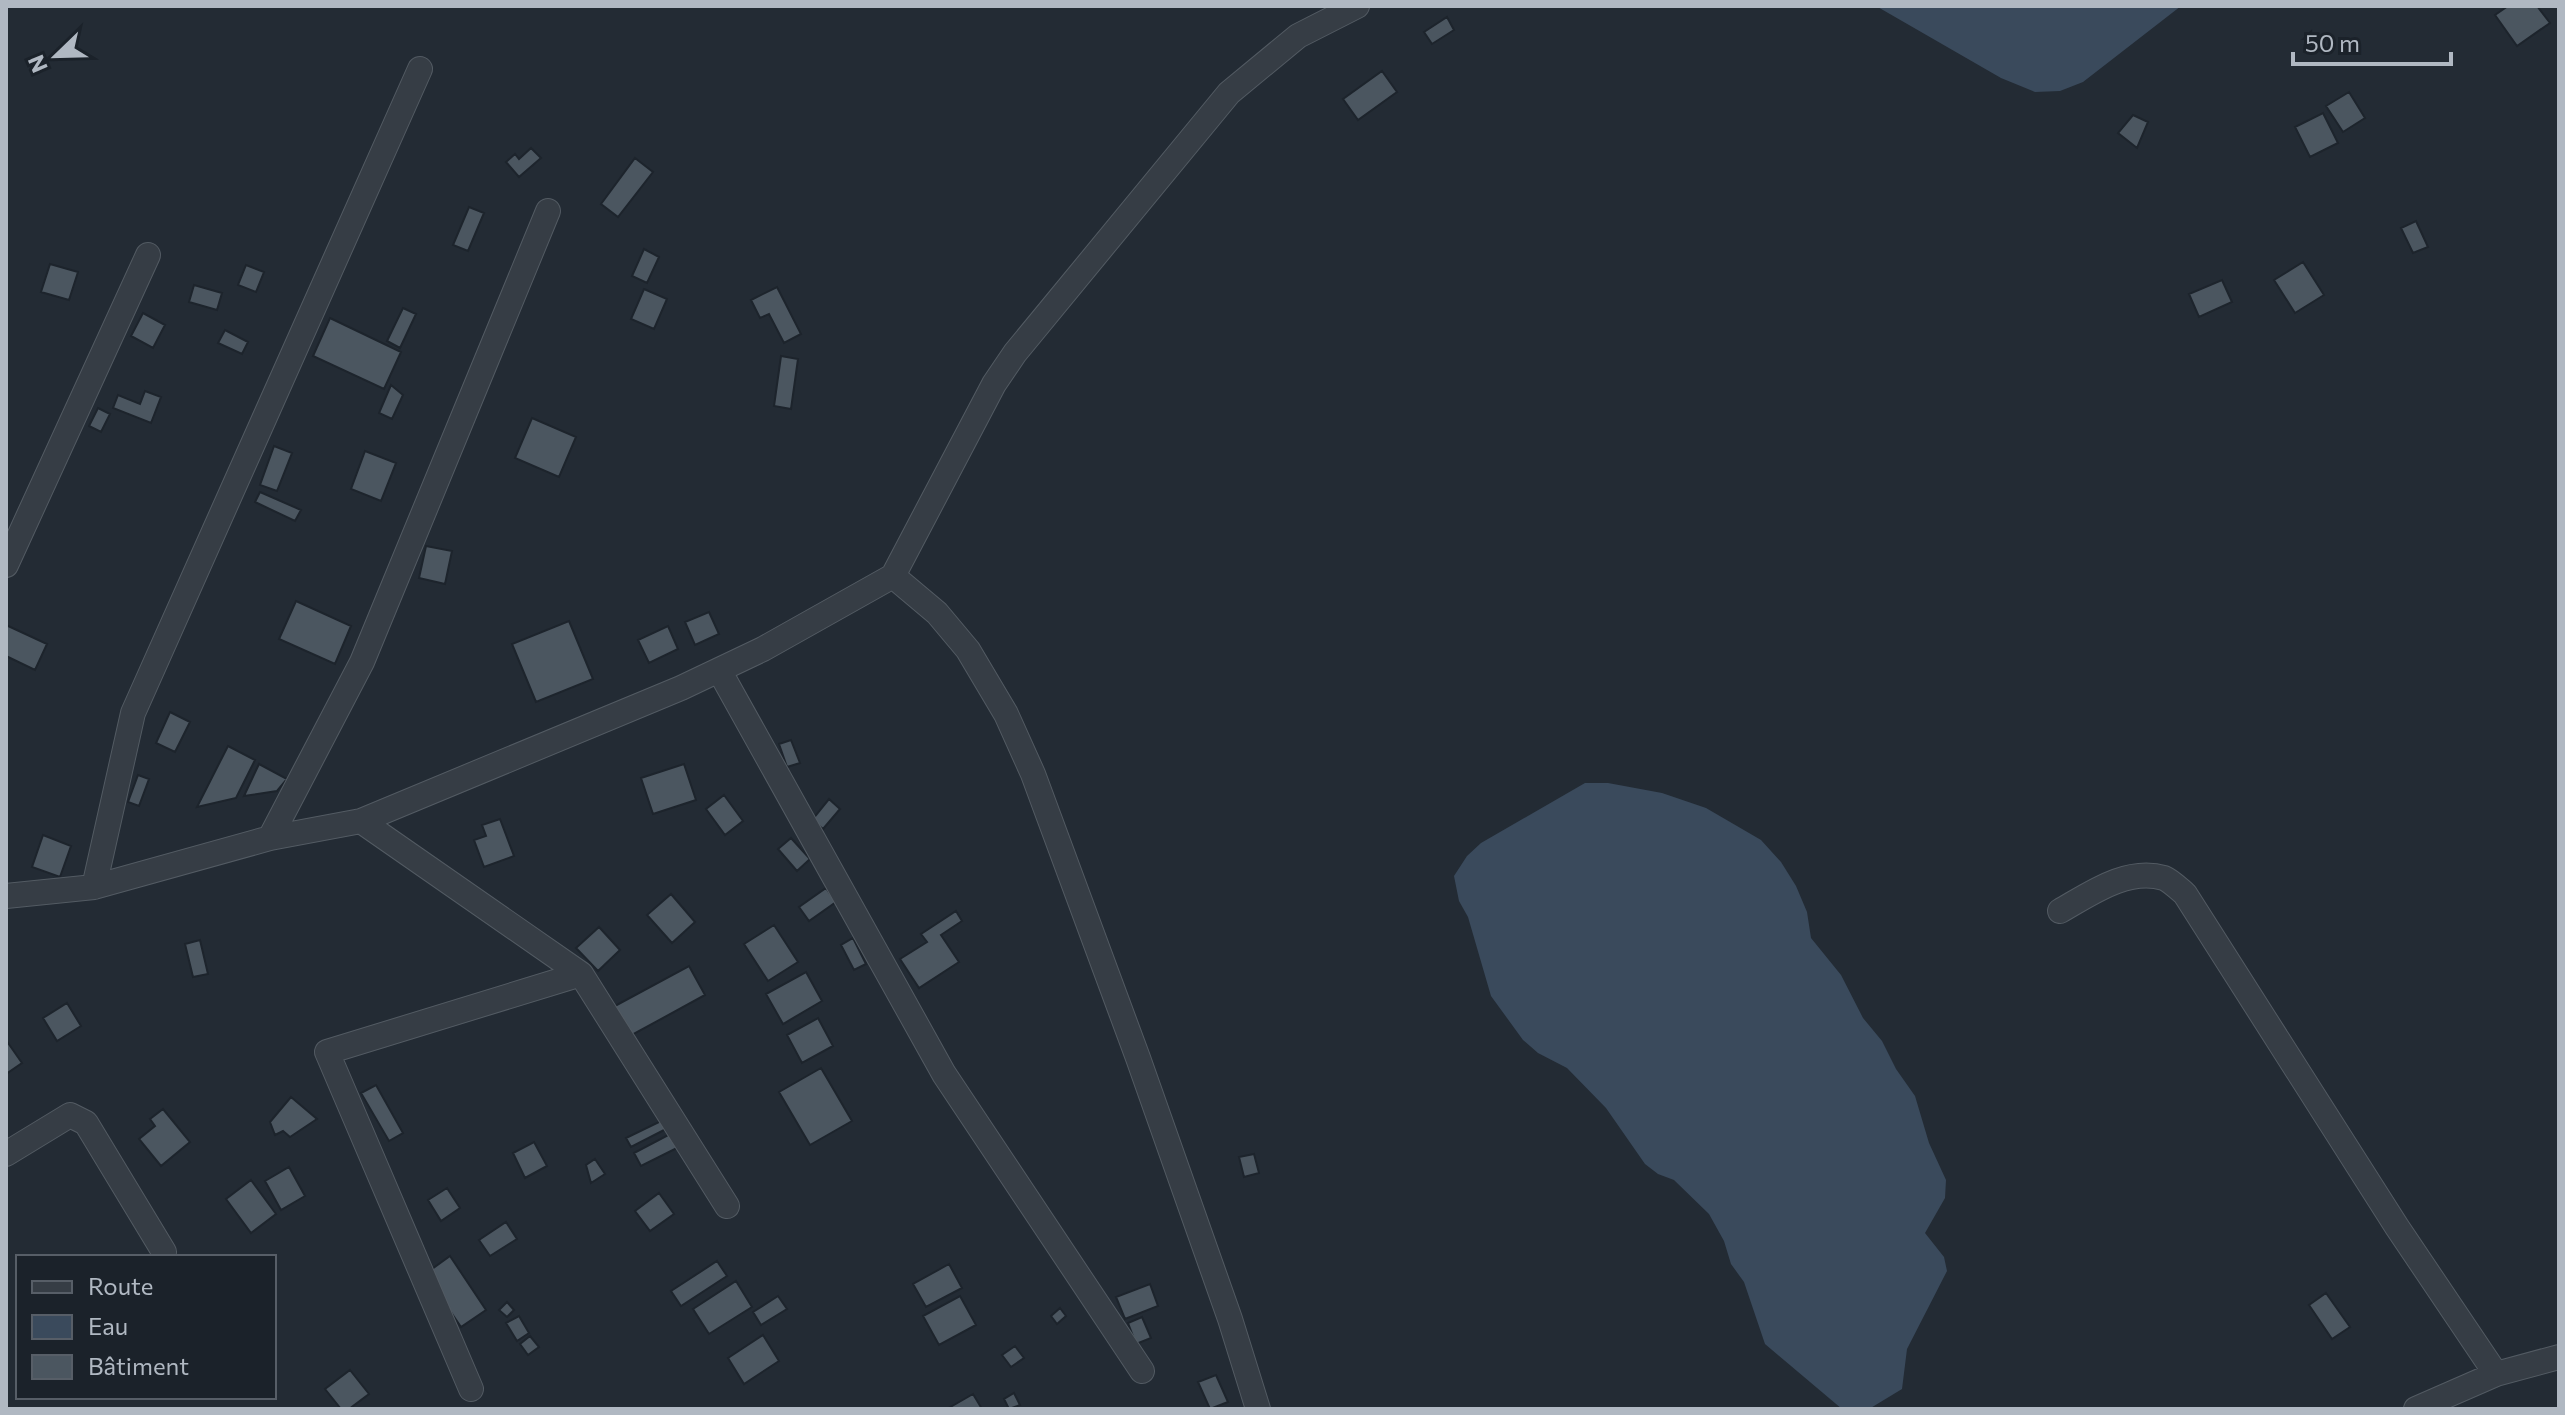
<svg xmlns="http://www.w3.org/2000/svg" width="2565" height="1415" font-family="Commissioner,sans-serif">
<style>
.water{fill:#3a4a5c}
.building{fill:#4b5660;stroke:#1d242c;stroke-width:2}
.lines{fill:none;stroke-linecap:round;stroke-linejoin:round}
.minor-casing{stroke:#535b63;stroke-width:26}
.minor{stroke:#363d45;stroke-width:24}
</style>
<rect width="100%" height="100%" fill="#232b34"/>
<!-- water -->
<path class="water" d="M1876 6H2181L2083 82 2060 91 2035 92 2001 78Z
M1585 783H1608L1662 793 1706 808 1761 840 1781 862 1796 886 1807 912 1811 938 1841 975 1863 1018 1882 1041 1896 1069 1915 1096 1929 1143 1946 1180 1945 1198 1925 1233 1944 1257 1947 1271 1907 1349 1902 1389 1869 1409H1842L1765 1344 1744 1282 1731 1264 1724 1241 1709 1214 1674 1180 1658 1174 1645 1164 1606 1108 1567 1068 1538 1053 1523 1040 1491 996 1468 917 1459 901 1454 876 1467 856 1481 843Z"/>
<!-- building -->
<path class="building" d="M2508 6H2537L2550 23 2517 46 2495 15Z
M1447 17 1454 30 1432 44 1424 32Z
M1382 71 1397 92 1358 120 1343 99Z
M2349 92 2365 118 2343 132 2326 106Z
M2323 113 2338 143 2310 157 2295 127Z
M2133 115 2148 122 2137 148 2118 133Z
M531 148 541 158 519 177 506 162 515 154 519 159Z
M635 158 653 172 618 217 601 204Z
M469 207 484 213 468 251 453 245Z
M2416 221 2428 247 2413 253 2401 228Z
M644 249 659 257 647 283 632 276Z
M2303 262 2324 295 2295 313 2274 280Z
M50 264 78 272 69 300 41 292Z
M246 265 264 272 256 292 238 285Z
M2222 280 2232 302 2199 317 2189 294Z
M194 285 222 293 217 310 189 302Z
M777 287 801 334 784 343 769 314 760 318 751 300Z
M644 289 667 299 654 329 631 319Z
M403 308 416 314 400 348 387 341Z
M143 313 165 325 153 348 131 336Z
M330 318 401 352 384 389 313 356Z
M225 330 248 342 242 354 218 343Z
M781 356 798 359 791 409 774 406Z
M391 385 403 395 392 419 379 413Z
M145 391 161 397 151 423 113 408 118 395 140 404Z
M98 408 110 414 101 432 89 426Z
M532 418 576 437 559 477 515 458Z
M274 446 292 453 277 491 260 485Z
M365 451 396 463 381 501 351 489Z
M260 492 301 510 295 521 255 502Z
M426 546 452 551 445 584 419 578Z
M296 601 351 626 335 664 279 639Z
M709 612 719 634 695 645 685 622Z
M569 621 593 679 536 702 512 644Z
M6 625 47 644 35 670 6 656Z
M668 626 678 649 649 663 638 640Z
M170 712 190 722 175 752 156 743Z
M791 740 800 763 787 767 779 744Z
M228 746 255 760 236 798 197 807Z
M259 764 287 779 277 791 244 796Z
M684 764 696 800 653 814 641 778Z
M138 775 149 779 139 806 128 802Z
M724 795 743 821 725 835 706 809Z
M829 799 840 809 823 829 812 820Z
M500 819 514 856 484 867 474 840 486 836 482 825Z
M43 835 71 846 60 877 32 867Z
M791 838 810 859 797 871 778 849Z
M826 888 836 902 809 921 799 907Z
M671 894 695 922 672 943 647 915Z
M956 911 962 921 941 935 959 962 919 988 900 959 927 942 921 934Z
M774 925 798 962 768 981 744 944Z
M599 927 620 950 598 971 576 948Z
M853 938 866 964 854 970 841 945Z
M200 940 208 974 193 977 185 944Z
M689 966 705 995 630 1036 613 1007Z
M806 972 822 1001 783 1024 766 994Z
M67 1003 81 1026 57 1041 43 1018Z
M818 1018 833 1046 802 1063 787 1035Z
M6 1040 22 1063 6 1074Z
M821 1068 852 1121 810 1145 779 1092Z
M376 1085 403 1133 389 1141 361 1093Z
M291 1097 317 1119 290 1137 283 1131 275 1135 270 1122Z
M163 1109 190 1142 161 1166 139 1139 155 1126 150 1119Z
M663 1120 668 1128 631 1147 626 1138Z
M672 1133 679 1147 641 1166 634 1153Z
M534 1142 547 1166 525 1178 513 1153Z
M1254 1154 1259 1173 1244 1177 1239 1157Z
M595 1159 605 1174 591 1183 586 1165Z
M289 1167 305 1196 281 1210 265 1181Z
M251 1180 276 1214 251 1233 226 1199Z
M447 1188 460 1208 441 1221 428 1200Z
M659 1193 674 1214 650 1231 635 1211Z
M506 1222 517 1239 490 1256 479 1240Z
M450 1256 486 1310 461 1327 425 1274Z
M717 1261 727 1276 681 1306 671 1291Z
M949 1264 962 1288 926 1307 913 1284Z
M736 1281 752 1307 709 1334 693 1309Z
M1150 1284 1158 1306 1125 1319 1116 1297Z
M2326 1293 2350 1327 2332 1339 2309 1305Z
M778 1296 787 1309 761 1325 753 1312Z
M960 1296 976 1325 939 1345 923 1316Z
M507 1302 514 1310 507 1317 499 1310Z
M1060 1308 1066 1316 1057 1324 1051 1316Z
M519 1316 529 1333 517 1341 506 1323Z
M1142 1317 1151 1338 1136 1344 1128 1323Z
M763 1335 779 1361 744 1384 728 1358Z
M530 1336 539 1347 528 1355 520 1344Z
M1015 1346 1024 1358 1011 1367 1002 1355Z
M350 1370 369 1394 349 1409H341L325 1389Z
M1216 1375 1228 1402 1210 1409 1198 1382Z
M1014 1393 1020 1405 1009 1409 1004 1399Z
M973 1394 982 1409H947Z"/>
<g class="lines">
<defs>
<path id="minor" d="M6 565 148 255
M893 576 937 613 968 650 1006 714 1033 774 1138 1058 1230 1319 1258 1409
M719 670 944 1074 1142 1371
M361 821 581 974 727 1206
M270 838 362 662 548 211
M94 887 133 713 420 69
M6 896 94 887 270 838 361 821 681 688 763 649 893 576 994 384 1015 353 1229 93 1298 36 1357 6
M2060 911C2090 894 2127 867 2164 878 2171 881 2178 888 2185 894L2397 1227 2496 1374
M6 1154 70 1115 86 1123 164 1252
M471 1389 327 1052 581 974
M2416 1409 2496 1374 2559 1357"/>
</defs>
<!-- minor casing -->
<use href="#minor" class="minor-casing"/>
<!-- minor -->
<use href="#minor" class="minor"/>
</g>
<!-- border -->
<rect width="2565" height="1415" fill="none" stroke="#b0b8c2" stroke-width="16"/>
<!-- legend -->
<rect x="16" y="1255" width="260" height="144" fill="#1b222a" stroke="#575e67" stroke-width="2"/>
<rect x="32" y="1281" width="40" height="12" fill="#363d45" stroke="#575e67" stroke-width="2"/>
<text x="88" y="1295" font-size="24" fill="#b0b8c2">Route</text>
<rect x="32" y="1315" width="40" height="24" fill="#3a4a5c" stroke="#575e67" stroke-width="2"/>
<text x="88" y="1335" font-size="24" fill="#b0b8c2">Eau</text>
<rect x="32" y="1355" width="40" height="24" fill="#4b5660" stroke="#575e67" stroke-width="2"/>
<text x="88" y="1375" font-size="24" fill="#b0b8c2">Bâtiment</text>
<!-- north arrow -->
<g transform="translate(56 56) rotate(247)" stroke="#1b222a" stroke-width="6" paint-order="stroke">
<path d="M0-6L14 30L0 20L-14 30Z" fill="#b0b8c2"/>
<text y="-12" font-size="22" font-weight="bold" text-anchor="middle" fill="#b0b8c2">N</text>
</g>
<!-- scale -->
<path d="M2293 52v12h158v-12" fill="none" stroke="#b0b8c2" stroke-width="4"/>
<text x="2305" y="52" font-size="24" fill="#b0b8c2" stroke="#1b222a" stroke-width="6" paint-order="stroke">50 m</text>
</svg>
